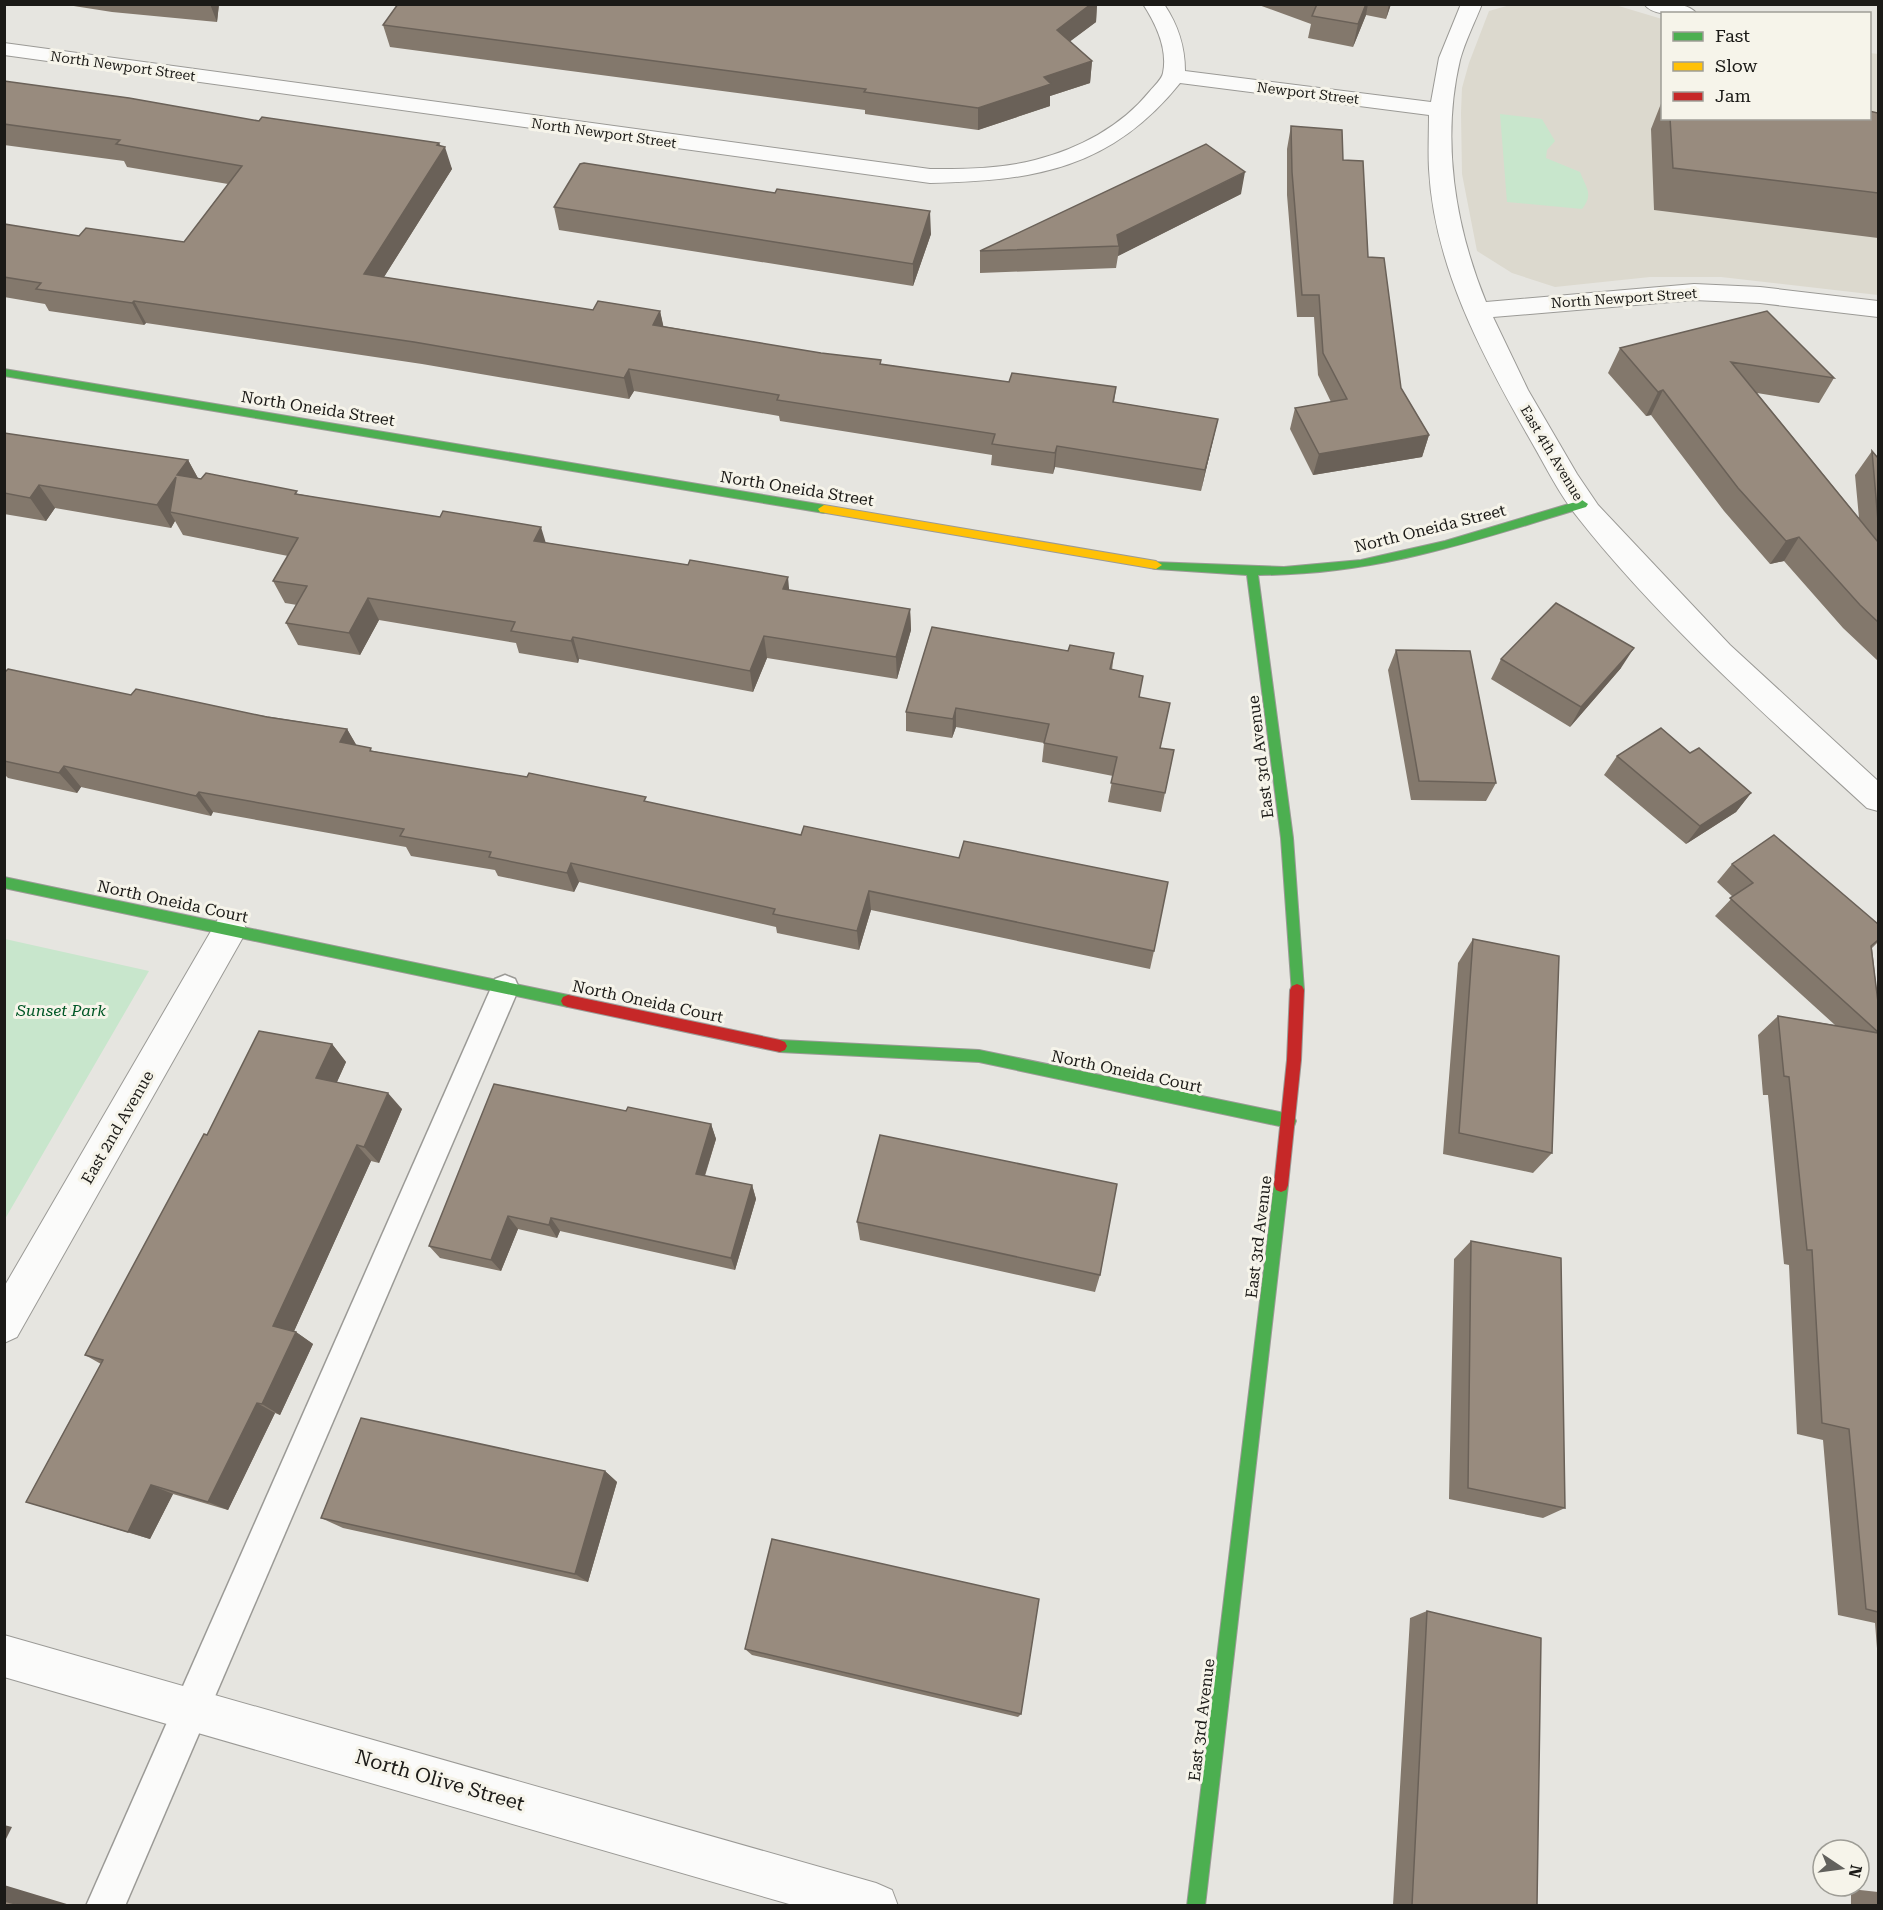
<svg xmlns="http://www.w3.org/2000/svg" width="1883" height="1910" font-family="'Roboto Serif',serif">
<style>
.built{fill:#dcd9ce}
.green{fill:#c8e6cc}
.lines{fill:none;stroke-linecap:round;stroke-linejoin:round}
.lane-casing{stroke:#9b9a96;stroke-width:3}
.street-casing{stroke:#9b9a96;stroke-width:2}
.fast-casing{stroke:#9b9a96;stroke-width:2}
.slow-casing{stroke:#9b9a96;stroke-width:2}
.jam-casing{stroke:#9b9a96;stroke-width:2}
.lane{fill:#fbfbfa;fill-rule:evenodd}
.street{fill:#fbfbfa;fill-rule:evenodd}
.fast{fill:#4caf50;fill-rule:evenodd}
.slow{fill:#ffc107;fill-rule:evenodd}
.jam{fill:#c62828;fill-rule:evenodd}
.wall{fill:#83786c}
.shaded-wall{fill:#6a6158}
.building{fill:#988b7e;stroke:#6a6158;stroke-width:1.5}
.labels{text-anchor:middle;stroke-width:6;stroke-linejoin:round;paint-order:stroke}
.far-street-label{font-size:14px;fill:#1b1a17;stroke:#f6f4ea}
.street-label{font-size:16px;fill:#1b1a17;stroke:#f6f4ea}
.park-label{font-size:16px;font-style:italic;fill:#005726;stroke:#f6f4ea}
.near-street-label{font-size:20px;fill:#1b1a17;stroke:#f6f4ea}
</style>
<rect width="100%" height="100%" fill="#e6e5e0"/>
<!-- built -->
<path class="built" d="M1612 4 1662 19V118H1870V53L1878 54V295L1721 277H1650L1555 287 1512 273 1477 251 1462 174 1461 113 1462 88 1469 63 1489 11 1510 5Z"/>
<!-- green -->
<path class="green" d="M1500 114 1542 119 1555 141 1547 150 1546 158 1580 172C1586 188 1594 194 1582 209L1507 202Z
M5 939 149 971 5 1219 4 939Z"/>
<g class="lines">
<defs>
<path id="lane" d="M505 975 515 979 519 988 125 1906H86L491 988 495 979Z"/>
<path id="street" d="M1143 4H1164C1178 25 1185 46 1185 71L1431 102 1439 58 1461 4H1482C1475 22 1465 41 1460 60 1441 141 1455 226 1486 302L1694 284 1760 287 1878 301V317L1760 303 1694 300 1493 317 1528 390 1577 474 1598 505 1730 645 1878 781V811L1867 808C1769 718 1662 624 1579 519 1558 493 1544 463 1527 434 1481 353 1434 265 1429 169 1428 151 1429 133 1429 115L1180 83C1111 169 1034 181 930 183L4 55V43L930 169C965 169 1001 169 1035 160 1078 149 1121 127 1150 91 1154 86 1162 79 1163 73 1168 49 1156 24 1143 4Z
M1644 4C1659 4 1687 0 1697 14 1682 14 1654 18 1644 4Z
M230 915 242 919 246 929 242 939 17 1337 4 1343V1287L218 919Z
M4 1635 876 1883 892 1890 898 1906H796L4 1677Z"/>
<path id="fast" d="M4 369 824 505 830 509 824 513 4 376Z
M1582 500 1588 504 1586 507C1473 541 1378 575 1258 575L1293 838 1304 990 1302 994 1297 996 1292 994 1281 838 1247 575 1156 569 1152 568V562L1284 567 1361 560 1445 541Z
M4 877 568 995 573 997 575 1001 573 1005 568 1007 4 888Z
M780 1040 979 1050 1289 1114 1294 1116 1296 1121 1294 1126 1289 1128 979 1062 780 1052 775 1050 773 1046 775 1042Z
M1281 1178 1286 1180 1288 1185 1205 1906H1187L1274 1185 1276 1180Z"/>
<path id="slow" d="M824 505 1156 561 1162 565 1156 569 820 512 818 509Z"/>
<path id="jam" d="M1297 984 1302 986 1304 990 1301 1060 1288 1185 1286 1190 1281 1192 1276 1190 1274 1185 1287 1060 1290 990 1292 986Z
M568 995 780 1040 785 1042 787 1046 785 1050 780 1052 568 1007 563 1005 561 1001 563 997Z"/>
</defs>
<!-- lane casing -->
<use href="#lane" class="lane-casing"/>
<!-- street casing -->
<use href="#street" class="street-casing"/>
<!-- fast casing -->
<use href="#fast" class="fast-casing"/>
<!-- slow casing -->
<use href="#slow" class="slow-casing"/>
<!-- jam casing -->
<use href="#jam" class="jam-casing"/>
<!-- lane -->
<use href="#lane" class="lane"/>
<!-- street -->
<use href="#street" class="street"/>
<!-- fast -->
<use href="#fast" class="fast"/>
<!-- slow -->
<use href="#slow" class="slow"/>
<!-- jam -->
<use href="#jam" class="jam"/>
</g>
<!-- wall -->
<path class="wall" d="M61 4H219L217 22 112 12Z
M398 4H1097L1096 22 1070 41 1092 61 1090 83 1050 96V106L978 130 865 114V110L390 47 383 25Z
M1256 4H1391L1386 19 1366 15 1353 47 1308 38 1311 24Z
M4 81 259 121 439 143 452 169 384 277 593 310 660 311 663 326 881 364 1009 382 1116 387 1114 402 1218 419 1201 491 1055 467 1053 474 991 465 992 455 780 421 779 416 634 391 629 399 422 364 146 323 144 325 49 311 45 304 4 297V224L79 236 184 242 228 184 127 167 124 161 4 145Z
M1662 101V118H1869L1878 113V238L1654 210 1651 129Z
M1291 126 1343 160 1401 388 1429 435 1422 457 1313 475 1290 429 1295 408 1331 402 1318 375 1314 317H1297L1287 195V149Z
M1241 194 1118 256 1116 268 980 273V251Z
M554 207 931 234 913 286 559 230Z
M1767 311 1834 378 1819 403 1757 393 1859 518 1855 475 1872 451 1878 458V661L1843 628 1784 561 1770 564 1724 511 1651 415 1646 416 1608 373 1620 348Z
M4 433 188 460 198 478 299 494 789 590 910 609 911 630 897 679 767 658 753 692 579 659 578 663 519 653 516 643 379 620 360 655 298 645 286 623 297 605 285 603 273 581 288 556 183 535 175 521 171 528 55 508 46 521 4 514Z
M1396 650 1496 783 1486 801 1411 800 1388 670Z
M1068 651 1114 653 1112 670 1140 697 1161 748 1174 750 1161 812 1108 802 1113 776 1042 762 1044 743 956 727 952 738 906 731V712Z
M1501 659 1621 668 1570 727 1491 679Z
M4 673 131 695 347 729 357 746 373 751 647 802 1154 951 1150 969 871 910 859 950 777 933 776 927 579 882 574 892 498 876 495 870 411 856 406 847 213 812 211 816 81 787 77 793 8 778 4 774Z
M1690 753 1751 793 1736 812 1686 844 1604 775 1617 756Z
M1732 864 1878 942 1872 948 1878 1002V1661L1875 1623 1838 1615 1823 1440 1797 1434 1789 1265 1784 1264 1768 1095H1763L1758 1035 1778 1016 1835 1025 1715 916 1733 897 1717 882Z
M1473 939 1552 1153 1533 1173 1443 1154 1458 963Z
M332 1044 346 1062 337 1082 402 1109 379 1163 371 1161 294 1331 296 1332 313 1344 280 1415 275 1413 228 1510 173 1494 150 1539 26 1502 101 1364 85 1355 207 1135Z
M626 1111 711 1124 716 1139 705 1176 752 1185 756 1199 735 1270 560 1231 557 1238 518 1229 501 1271 440 1258 429 1246Z
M857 1222 1100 1275 1095 1292 860 1240Z
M1471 1241 1565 1508 1543 1518 1449 1499 1454 1259Z
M605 1471 617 1482 588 1582 343 1528 321 1518Z
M1427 1611 1537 1905H1393L1410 1618Z
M745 1649 1021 1714 1018 1717 752 1655Z
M1851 1889 1878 1892V1905H1851Z"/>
<!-- shaded-wall -->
<path class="shaded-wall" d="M210 4H219L217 22Z
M1091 4H1097L1096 22 1056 52 1057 30Z
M1366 4H1368L1366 15 1353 47 1358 24Z
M1389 4H1391L1386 19Z
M1092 61 1090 83 1050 96V106L978 130V108L1044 77Z
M439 143 442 152 445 147 452 169 372 296 364 274Z
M1245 172 1241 194 1118 256 1119 246 1117 235Z
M930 211 931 234 913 286V264Z
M134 301 146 323 144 325 132 303Z
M660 311 665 333 653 325Z
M629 369 634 391 629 399 624 378Z
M1663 390 1651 415 1646 416 1658 392Z
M1218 419 1213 440 1201 491 1205 470Z
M1429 435 1422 457 1313 475 1319 454Z
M1057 446 1055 467 1053 474 1055 453Z
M188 460 201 484 177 475Z
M176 477 170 512 175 521 171 528 157 505Z
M39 485 55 508 46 521 30 498Z
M541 527 548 550 534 541Z
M1799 537 1784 561 1770 564 1786 541Z
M788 577 790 599 783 589Z
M368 598 379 620 360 655 349 633Z
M910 609 911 630 897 679 896 657Z
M764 636 767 658 753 692 750 671Z
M573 637 579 659 578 663 571 641Z
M1634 648 1621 668 1570 727 1581 707Z
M956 708V727L952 738 953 719Z
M347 729 359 750 340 742Z
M64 766 81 787 77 793 59 773Z
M199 792 213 812 211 816 196 796Z
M1751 793 1736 812 1686 844 1700 826Z
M571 863 579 882 574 892 567 873Z
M869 891 871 910 859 950 857 931Z
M332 1044 346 1062 331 1095 316 1078Z
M388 1093 402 1109 379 1163 364 1147Z
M711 1124 716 1139 701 1187 696 1174Z
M357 1145 371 1161 291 1338 273 1326Z
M752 1185 756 1199 735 1270 731 1258Z
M508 1216 518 1229 501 1271 491 1260Z
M551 1218 560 1231 557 1238 549 1225Z
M296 1332 313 1344 280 1415 262 1404Z
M257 1403 275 1413 228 1510 208 1502Z
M605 1471 617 1482 588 1582 575 1574Z
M151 1485 173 1494 150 1539 128 1532Z
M4 1825 12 1827 4 1843Z
M4 1885 70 1905H20L4 1901Z"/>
<!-- building -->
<path class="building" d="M398 4H1091L1057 30 1092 61 1044 77 1051 84 978 108 864 92 866 89 383 25Z
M1317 4H1366L1358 24 1312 16Z
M4 81 129 98 259 121 262 117 439 143 437 145 445 147 364 274 593 310 598 301 660 311 653 325 821 353 881 360 880 364 1009 382 1012 373 1116 387 1113 402 1218 419 1205 470 1057 446 1055 453 992 444 995 434 777 400 779 395 629 369 624 378 414 342 134 301 132 303 36 289 41 283 4 277V224L79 236 86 228 184 242 242 166 116 144 120 140 4 124Z
M1869 111 1878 113V193L1673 168 1670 118H1869Z
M1291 126 1342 130 1343 160 1363 161 1368 257 1384 258 1401 388 1429 435 1319 454 1295 408 1347 399 1323 353 1319 295H1302L1292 172Z
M1206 144 1245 172 1117 235 1119 246 980 251Z
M584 163 775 193 777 189 930 211 913 264 554 207 580 164Z
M1767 311 1834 378 1731 362 1878 542V622L1860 605 1799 537 1786 541 1738 488 1663 390 1658 392 1620 348Z
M4 433 188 460 177 475 201 479 206 473 297 491 295 494 440 517 443 511 541 527 534 541 688 565 690 560 788 577 783 589 910 609 896 657 764 636 750 671 573 637 571 641 511 631 515 622 368 598 349 633 286 623 307 586 273 581 298 538 170 512 176 477 157 505 39 485 30 498 4 493Z
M1872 451 1878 458V521Z
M1556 603 1634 648 1581 707 1501 659Z
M932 627 1068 651 1070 645 1114 653 1110 669 1143 676 1139 697 1170 703 1160 748 1174 750 1165 793 1111 783 1117 757 1044 743 1049 724 956 708 953 719 906 712Z
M1396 650 1470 651 1496 783 1419 781Z
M8 669 131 695 136 689 267 717 347 729 340 742 371 748 370 751 527 777 529 773 646 797 644 801 801 835 804 826 959 858 964 841 1168 882 1154 951 869 891 857 931 773 914 775 909 571 863 567 873 489 857 491 852 400 836 404 829 199 792 196 796 64 766 59 773 4 761V673Z
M1661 728 1690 753 1699 748 1751 793 1700 826 1617 756Z
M1774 835 1878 924V940L1871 946 1878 1002V1032L1730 898 1753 883 1732 864Z
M1473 939 1559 956 1552 1153 1459 1133Z
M1778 1016 1878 1033V1612L1866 1609 1849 1429 1822 1423 1812 1250H1807L1789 1077 1784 1076Z
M259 1031 332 1044 316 1078 388 1093 364 1147 357 1145 273 1326 296 1332 262 1404 257 1403 208 1502 151 1485 128 1532 26 1502 103 1360 85 1355 204 1134 207 1135Z
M494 1084 626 1111 628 1107 711 1124 696 1174 752 1185 731 1258 551 1218 549 1225 508 1216 491 1260 429 1246Z
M880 1135 1117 1184 1100 1275 857 1222Z
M1471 1241 1561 1258 1565 1508 1468 1488Z
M361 1418 605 1471 575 1574 321 1518Z
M772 1539 1039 1599 1021 1714 745 1649Z
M1427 1611 1541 1638 1537 1905H1412Z
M4 1901 20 1905H4Z"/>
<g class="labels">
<!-- far-street labels -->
<g class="far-street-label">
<text transform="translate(123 66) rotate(8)" y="5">North Newport Street</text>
<text transform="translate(1308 93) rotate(7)" y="5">Newport Street</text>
<text transform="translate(604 133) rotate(8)" y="5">North Newport Street</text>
<text transform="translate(1624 298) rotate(-4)" y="5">North Newport Street</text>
<text transform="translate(1552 453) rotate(59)" y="5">East 4th Avenue</text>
</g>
<!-- street labels -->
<g class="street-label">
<text transform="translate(318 408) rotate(9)" y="6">North Oneida Street</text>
<text transform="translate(797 488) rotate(9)" y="6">North Oneida Street</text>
<text transform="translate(1430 528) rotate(-14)" y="6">North Oneida Street</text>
<text transform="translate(1260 757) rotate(-97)" y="6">East 3rd Avenue</text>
<text transform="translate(173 901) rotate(12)" y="6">North Oneida Court</text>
<text transform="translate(648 1001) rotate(12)" y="6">North Oneida Court</text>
<text transform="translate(1127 1071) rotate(12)" y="6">North Oneida Court</text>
<text transform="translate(117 1127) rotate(-60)" y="6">East 2nd Avenue</text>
<text transform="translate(1258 1237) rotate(-83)" y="6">East 3rd Avenue</text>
<text transform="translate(1201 1720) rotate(-83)" y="6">East 3rd Avenue</text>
</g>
<!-- park labels -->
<g class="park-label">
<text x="61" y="1016">Sunset Park</text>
</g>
<!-- near-street labels -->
<g class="near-street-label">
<text transform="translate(440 1780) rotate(16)" y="7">North Olive Street</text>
</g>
</g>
<!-- border -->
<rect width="1883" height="1910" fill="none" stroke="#1b1a17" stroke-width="12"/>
<!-- legend -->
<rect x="1661" y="12" width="210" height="108" fill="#f6f4ea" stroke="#9e9d96" stroke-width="1.5"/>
<rect x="1673" y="32" width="30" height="9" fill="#4caf50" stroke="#9e9d96" stroke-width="1.5"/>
<text x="1715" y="42" font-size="18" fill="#1b1a17">Fast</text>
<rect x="1673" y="62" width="30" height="9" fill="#ffc107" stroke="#9e9d96" stroke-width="1.5"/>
<text x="1715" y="72" font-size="18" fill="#1b1a17">Slow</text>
<rect x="1673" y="92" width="30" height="9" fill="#c62828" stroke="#9e9d96" stroke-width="1.5"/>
<text x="1715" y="102" font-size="18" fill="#1b1a17">Jam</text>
<!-- north arrow -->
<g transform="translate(1841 1868) rotate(103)"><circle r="28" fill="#f6f4ea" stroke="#9e9d96" stroke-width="1.5"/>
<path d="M0-4.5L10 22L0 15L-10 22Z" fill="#62615d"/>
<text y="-9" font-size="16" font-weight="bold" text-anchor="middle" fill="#1b1a17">N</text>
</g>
</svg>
